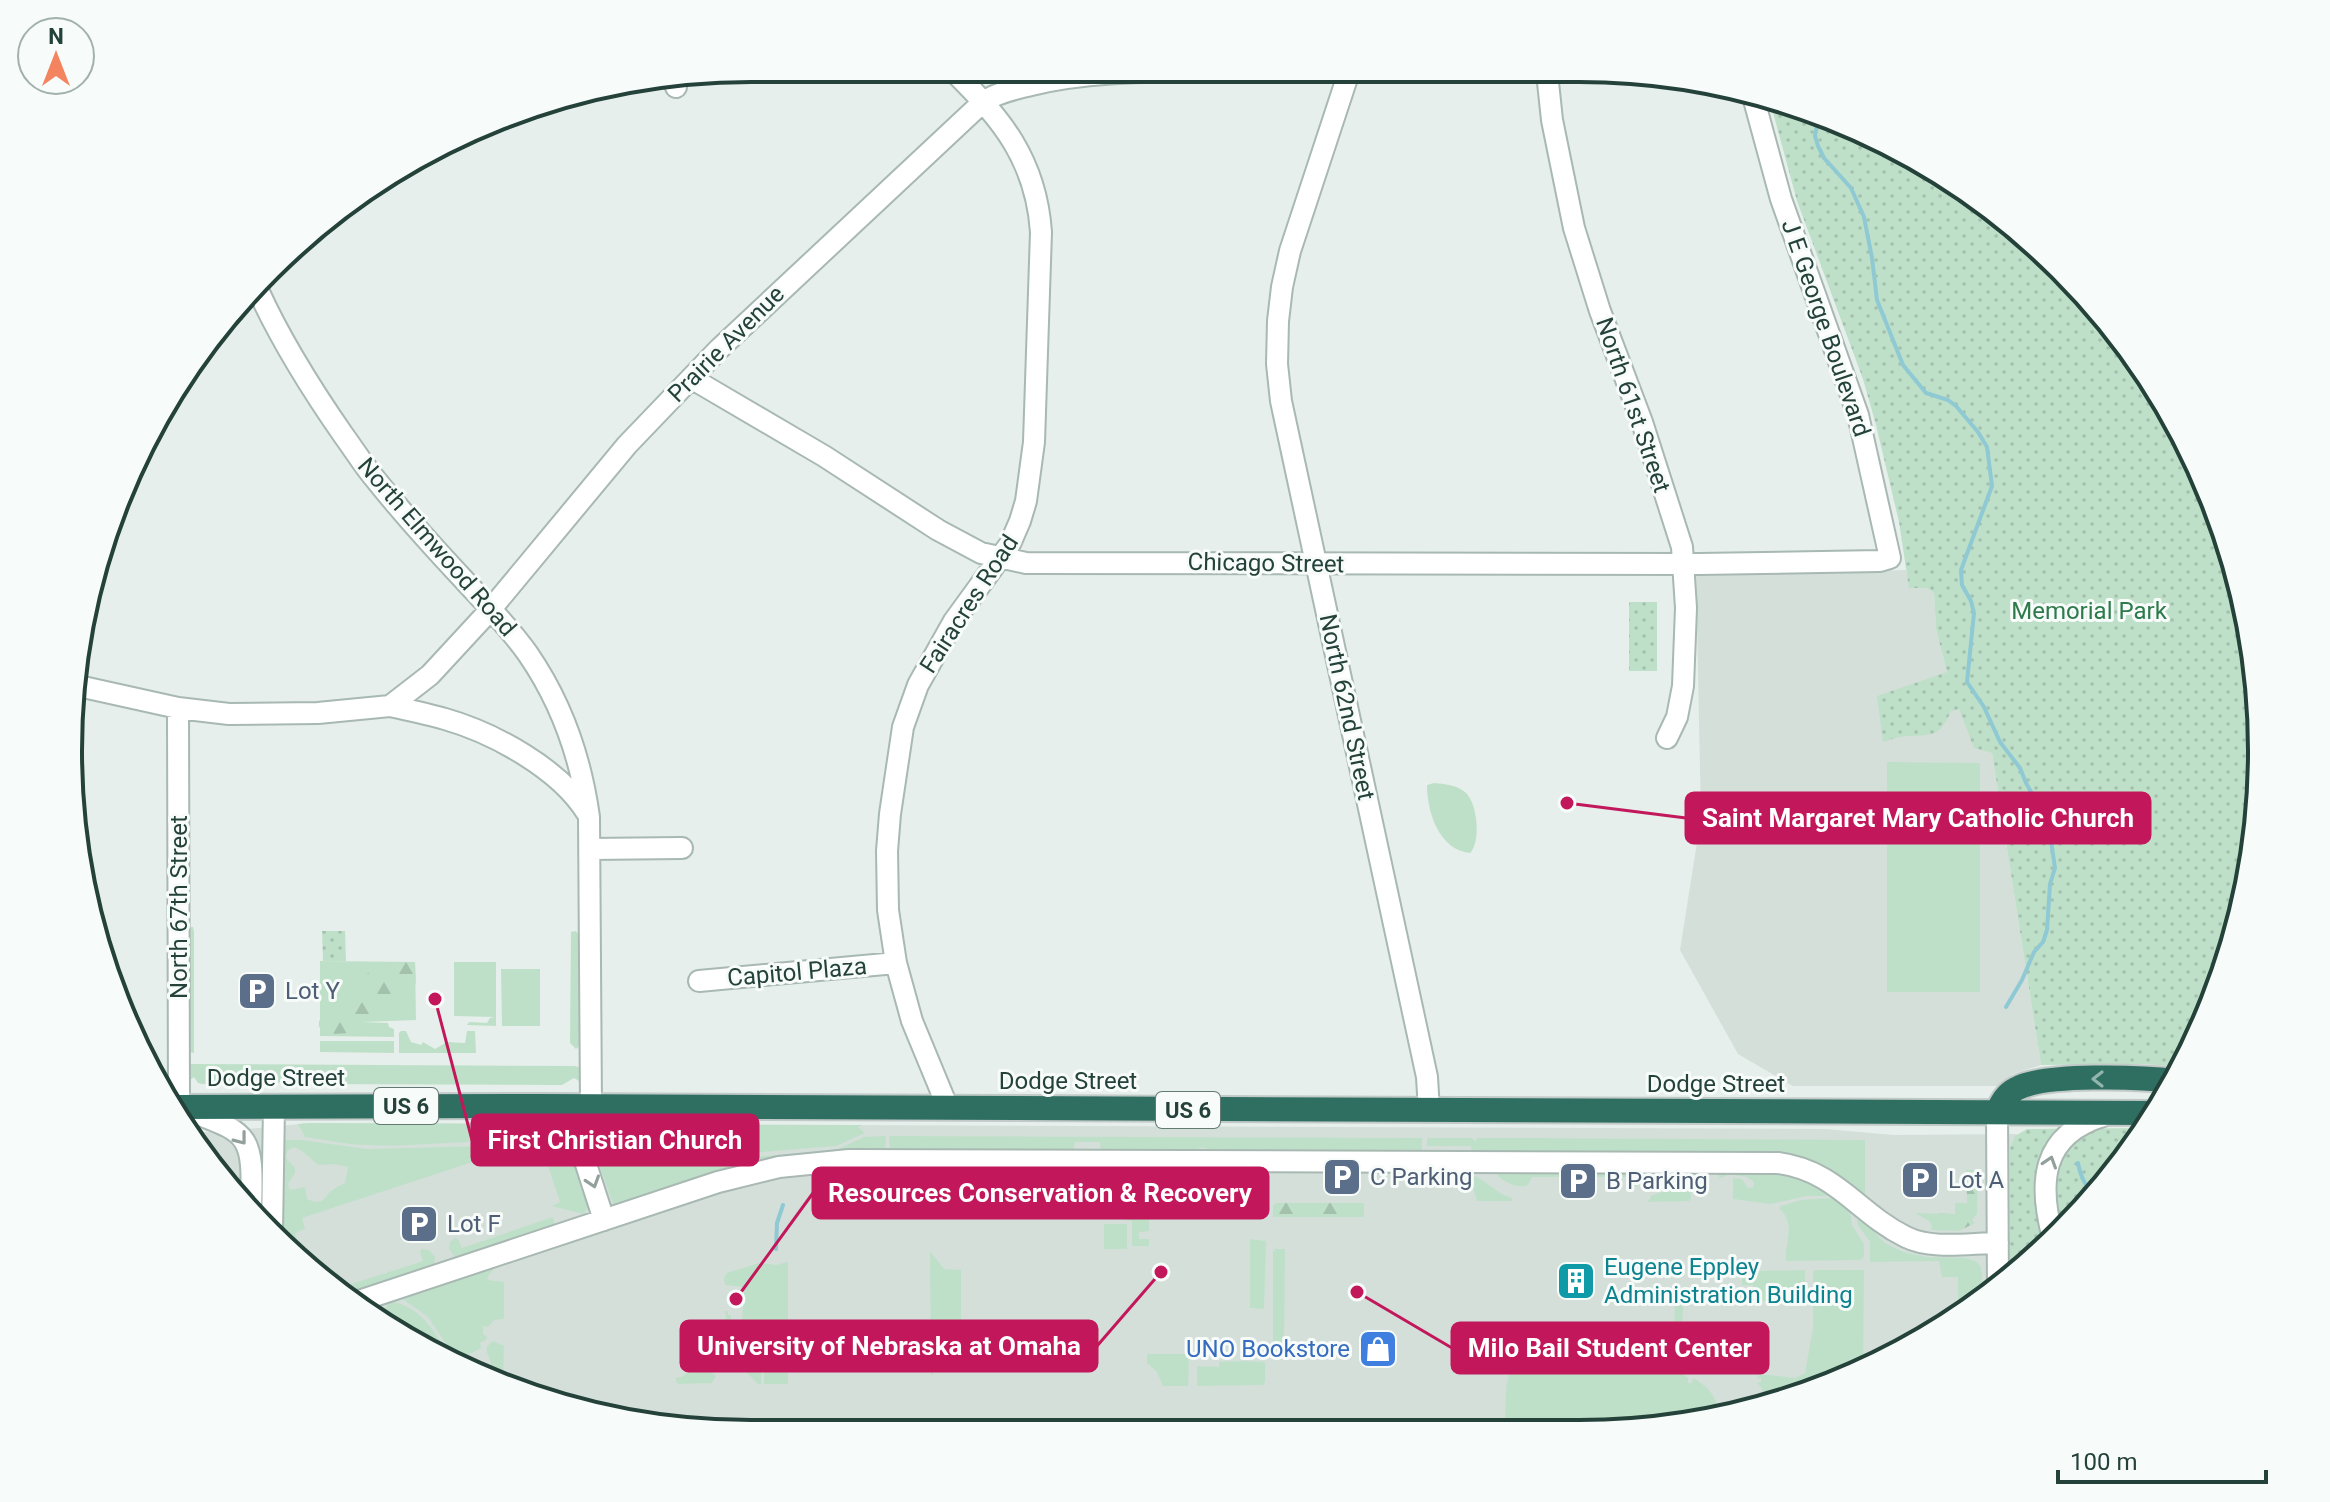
<svg xmlns="http://www.w3.org/2000/svg" width="2330" height="1502" font-family="Roboto,sans-serif">
<style>
.built{fill:#d4dfda}
.grass{fill:#bfe0c8;fill-rule:evenodd}
.forest{fill:url(#forest-firs)}
.park{fill:url(#park-dots)}
.lines{fill:none;stroke-linecap:round;stroke-linejoin:round}
.stream{stroke:#8ec9d4;stroke-width:4}
.minor-casing{stroke:#a8b8b2;stroke-width:24}
.highway-casing{stroke:#c2cac8;stroke-width:28}
.minor{stroke:#fff;stroke-width:20}
.highway{stroke:#2f6f62;stroke-width:24}
.oneway{stroke:#93b5ae}
.oneway2{stroke:#92a09c}
.labels{text-anchor:middle;stroke-width:6;stroke-linejoin:round;paint-order:stroke}
.shield{fill:#f7fbf9;stroke:#637a73;stroke-width:2}
.shield-label{font-size:22px;font-weight:bold;fill:#24423a}
.street-label{font-size:24px;fill:#24423a;stroke:#f7fbf9}
.park-label{font-size:24px;fill:#2d7a4b;stroke:#f7fbf9}
.service-label{font-size:24px;fill:#4e5e75;stroke:#f7fbf9;text-anchor:start}
.culture-label{font-size:24px;fill:#0d838f;stroke:#f7fbf9;text-anchor:start}
.shop-label{font-size:24px;fill:#366cbe;stroke:#f7fbf9;text-anchor:end}
.rim{fill:none;stroke:#24423a;stroke-width:4}
.leader{fill:none;stroke:#c2185b;stroke-width:3}
.callout-dot{fill:#c2185b;stroke:#f7fbf9;stroke-width:3}
.callout{fill:#c2185b;stroke:#c2185b;stroke-width:3}
.callout-label{font-size:26px;text-anchor:middle;font-weight:bold;fill:#fff}
</style>
<defs>
<pattern id="forest-firs" width="22" height="20" patternUnits="userSpaceOnUse" patternTransform="scale(2)"><rect width="22" height="20" fill="#bfe0c8"/><path d="M5 1l3.5 6h-7zM16 11l3.5 6h-7z" fill="#a4c1ad"/></pattern>
<pattern id="park-dots" width="8" height="8" patternUnits="userSpaceOnUse" patternTransform="scale(2)"><rect width="8" height="8" fill="#bfe0c8"/><path d="M2 2h.1M6 6h.1" fill="none" stroke="#a4c1ad" stroke-width="1.8" stroke-linecap="round"/></pattern>
</defs>
<rect width="100%" height="100%" fill="#e6efeb"/>
<!-- built -->
<path class="built" d="M1906 570 1910 588H1927L1934 593 1936 629 1947 672 1992 753 2041 1065 2013 1074 1997 1086H1793L1738 1054 1680 950 1701 817 1696 576Z
M309 1123 1825 1129 1894 1135 2017 1134 2010 1148V1279L1995 1293 1881 1364 1755 1411 1623 1433 662 1428 489 1382 301 1265 184 1132H218Z"/>
<!-- grass -->
<path class="grass" d="M1887 762 1980 763V992H1887Z
M1434 783C1444 784 1457 785 1465 792 1478 803 1481 842 1470 853 1439 850 1427 812 1427 785Z
M575 931 581 935V1045L576 1049 570 1043 571 932Z
M320 961 415 962 416 1020 362 1022 388 1023 389 1027 394 1029V1037L320 1036Z
M454 962H496V1026L467 1025 469 1022 487 1023 490 1018 495 1017 454 1016Z
M501 969H540V1026H502Z
M401 1031H406L411 1042 421 1045 423 1042 435 1049 447 1042 465 1043 467 1031H475L476 1053H399V1033Z
M320 1041H394V1053L320 1052Z
M191 1064 575 1066 581 1068 579 1081 574 1078 562 1085 302 1084 291 1078 275 1084H202L198 1083 194 1077 189 1081 186 1068Z
M309 1123 539 1124 546 1125 570 1147 530 1142 529 1125 519 1127V1134H527L524 1142C472 1138 420 1148 368 1145 347 1145 326 1140 305 1137L298 1124Z
M584 1124 862 1125 858 1127 865 1133 836 1146 739 1154 713 1153 653 1144H602L597 1134 589 1133 585 1136Z
M886 1136 885 1151 614 1206 600 1167 590 1149 593 1147H654L701 1155 740 1158 836 1150 864 1137Z
M889 1136 1422 1138V1150H1437L1435 1153H1207L1206 1148H1199L1197 1153 1101 1152 1100 1142H1075L1073 1152 890 1151Z
M1427 1138H1471L1476 1141 1477 1138H1518L1865 1140V1194L1864 1196 1840 1179V1177L1826 1169 1472 1153 1471 1146H1427Z
M284 1140H302L367 1149 517 1145 518 1159 510 1161 506 1151 302 1218 305 1229 295 1233 306 1268 281 1242 283 1231ZM294 1147 302 1151 318 1165 335 1164 348 1167 345 1183C341 1185 337 1187 334 1189 322 1197 325 1207 307 1199L305 1187 290 1190 288 1184 295 1173V1168L286 1158 287 1151Z
M521 1145 573 1151 590 1206 583 1214 552 1206 560 1202 543 1151 521 1158Z
M1719 1171 1794 1173 1835 1196H1806L1771 1204 1733 1199V1178L1742 1179 1748 1188 1753 1187 1754 1182 1747 1177 1734 1175 1733 1173 1720 1178 1717 1173Z
M1498 1172H1662L1658 1180 1633 1187 1630 1185 1629 1177H1532L1528 1185C1519 1189 1506 1183 1498 1176Z
M1691 1174V1199L1689 1201 1648 1202 1651 1196 1673 1188Z
M1472 1175C1487 1180 1496 1194 1512 1198V1201H1477L1470 1178Z
M1142 1195 1157 1196V1204H1149V1231L1139 1232V1239H1149V1246H1132V1221L1125 1220C1123 1208 1130 1197 1142 1195Z
M1829 1198 1835 1199 1850 1210 1852 1225 1864 1244V1257L1860 1260 1786 1261C1784 1241 1797 1225 1779 1208L1781 1206 1801 1200Z
M553 1217 555 1227 460 1258 455 1257 449 1249 450 1242 455 1238 458 1239 462 1248Z
M1861 1219 1885 1243 1903 1252 1927 1257 1966 1258 1977 1262 1981 1267 1984 1299 1958 1316V1277H1942L1939 1261 1870 1262V1242L1858 1225 1857 1220Z
M1104 1224H1127V1249H1104Z
M1250 1239 1266 1241 1264 1309 1250 1308Z
M422 1249 429 1250 435 1257 434 1264 430 1268 350 1295 339 1288 423 1261 420 1252Z
M1275 1249H1285L1284 1347H1273V1252Z
M930 1251 944 1269 961 1270V1339L953 1347 950 1359 936 1370 931 1376Z
M788 1262V1341H765L762 1343 761 1384H758L739 1365C740 1345 720 1338 708 1354V1369L716 1376 712 1383 678 1384 675 1378 682 1377 688 1372V1320L708 1322 726 1319 725 1311H728V1315H731V1322H742L744 1287 725 1285 724 1278 727 1273 759 1263 776 1265Z
M494 1268 487 1278 488 1280 504 1282V1319L494 1320 488 1327 483 1326V1334L487 1336 486 1340 480 1343 481 1348 470 1354 452 1353 428 1317 403 1299Z
M1805 1270V1300L1753 1301V1285H1742V1271Z
M1815 1270H1864L1863 1370 1780 1402H1773V1399C1761 1397 1765 1389 1757 1383L1761 1382V1379L1757 1378 1760 1374 1795 1378 1805 1373 1813 1328V1272Z
M1675 1296H1683L1682 1352 1681 1354H1611L1606 1351V1348H1636L1637 1352H1648L1649 1349H1674Z
M393 1302C422 1308 436 1333 449 1357L380 1314V1311H383L388 1304Z
M1246 1334V1361L1265 1362V1382L1263 1385 1197 1386V1366L1219 1367V1362L1245 1361Z
M493 1341 504 1346 503 1383 492 1382C492 1376 492 1369 491 1363 488 1352 482 1349 493 1341Z
M764 1344H788V1384H764Z
M1147 1354H1189L1188 1386H1163L1157 1372 1147 1363Z
M1514 1364H1517L1518 1367H1522V1364H1549V1368L1553 1367 1554 1364 1574 1365V1368L1578 1367 1579 1365H1596L1597 1368H1601V1365H1622L1623 1368H1627V1365H1648L1649 1368H1653V1365H1671V1368H1676L1688 1378V1383H1692L1693 1378C1710 1388 1717 1396 1719 1417L1623 1433 1499 1432V1427L1504 1426C1508 1406 1502 1381 1514 1364Z"/>
<!-- forest -->
<path class="forest" d="M379 962H415L416 983 411 989H401L399 1011 395 1015H370L360 1019 348 1033 335 1034 319 1027V1021C334 1008 362 1005 361 980Z
M1966 1170H1978L1977 1214 1972 1220 1975 1223 1959 1231 1931 1230 1932 1226 1929 1221 1915 1213 1955 1214V1203H1967Z
M1276 1203H1364V1217H1273V1206Z"/>
<!-- park -->
<path class="park" d="M1771 105 1881 138 2029 237 2121 335 2191 449 2239 574 2260 706 2256 840 2226 970 2182 1067 2143 1064 2041 1065 1992 753 1974 748 1959 709 1951 711C1940 736 1934 735 1909 736 1901 736 1892 739 1883 742L1877 696 1947 672 1936 629 1934 593 1927 588H1909L1899 522 1876 425 1863 379 1797 201Z
M1629 602H1657V671H1629Z
M187 927H193L194 932V1053L188 1052Z
M322 931H345L346 961H323Z
M2145 1128 2093 1201 2010 1279V1148L2015 1136 2027 1129Z"/>
<g class="lines">
<!-- stream -->
<path class="stream" d="M1818 119 1815 136 1818 146 1824 158 1851 188 1864 217 1872 258 1877 300 1903 365 1926 393 1948 400 1956 406 1978 432 1987 447 1992 486 1961 570 1962 585 1971 601 1974 613 1967 682 1984 707 2000 742 2020 768 2026 783 2043 813 2050 834 2055 868 2050 884 2047 930 2043 942 2034 952 2022 980 2006 1007
M2078 1163C2081 1178 2085 1186 2096 1196
M776 1249 777 1223 783 1205"/>
<defs>
<path id="minor" d="M1349 72 1290 251 1282 287 1278 321 1277 364 1281 401 1427 1077 1429 1111
M1547 73 1552 120 1574 228 1600 311 1642 422 1682 547 1686 608 1683 686 1677 717 1667 738
M674 81 676 87
M258 290C281 341 312 390 344 436 355 451 364 466 376 480 404 515 434 548 464 580 486 604 509 627 528 654 561 702 581 759 589 817L591 1107
M691 378 824 456 938 530 981 553 1026 563 1699 564 1880 561 1890 558 1858 415 1781 199 1754 100
M74 685 178 708 229 714 318 713 390 706 430 675 491 609 627 445 719 349 984 101C999 92 1015 89 1031 85 1093 70 1156 72 1219 71
M390 706C408 710 427 714 445 719 494 733 560 769 587 813
M178 708 179 1107C248 1134 254 1129 251 1207
M590 849 682 848
M699 981 896 963
M539 1106 570 1134 582 1152 604 1220
M948 1108 912 1021 896 963 888 910 887 851 890 814 903 727 918 685 954 621 1010 544 1020 521 1026 501 1034 442 1041 232C1036 160 1001 117 951 69
M1997 1112 1998 1290
M272 1232 274 1106
M2053 1238C2038 1183 2041 1135 2103 1116
M359 1301 718 1182 779 1167 849 1160 1778 1163C1837 1171 1857 1213 1906 1237 1932 1250 1970 1243 1998 1243"/>
<path id="highway" d="M172 1107 539 1106 2156 1113
M1997 1112C2002 1102 2006 1094 2016 1089 2043 1073 2142 1077 2176 1081"/>
</defs>
<!-- minor casing -->
<use href="#minor" class="minor-casing"/>
<!-- highway casing -->
<use href="#highway" class="highway-casing"/>
<!-- minor -->
<use href="#minor" class="minor"/>
<!-- highway -->
<use href="#highway" class="highway"/>
</g>
<!-- one-way arrows -->
<defs><path id="oneway-chevron" d="M-2-3.5L2.5 0L-2 3.5" fill="none" stroke-width="1.6" stroke-linecap="round" stroke-linejoin="round" transform="scale(2)"/></defs>
<use class="oneway" href="#oneway-chevron" transform="translate(2098 1079) rotate(-180)"/>
<g class="oneway2">
<use href="#oneway-chevron" transform="translate(241 1139) rotate(52)"/>
<use href="#oneway-chevron" transform="translate(2050 1162) rotate(-72)"/>
<use href="#oneway-chevron" transform="translate(593 1182) rotate(72)"/>
</g>
<!-- icons -->
<defs>
<symbol id="parking-square" viewBox="-11 -11 22 22"><rect x="-9" y="-9" width="18" height="18" rx="4" fill="#5c6f8a" stroke="#f7fbf9"/><path d="M-3.5-5.5H1a3.5 3.5 0 0 1 0 7H-1V5.5H-3.5ZM-1-3.4V-.6H.8a1.4 1.4 0 0 0 0-2.8Z" fill="#fff"/></symbol>
<symbol id="building-square" viewBox="-11 -11 22 22"><rect x="-9" y="-9" width="18" height="18" rx="4" fill="#0f9aa8" stroke="#f7fbf9"/><path d="M-4-6H4V6H1V3H-1V6H-4ZM-2.5-4.3h1.7v1.8h-1.7ZM.8-4.3h1.7v1.8H.8ZM-2.5-1h1.7V.8h-1.7ZM.8-1h1.7V.8H.8Z" fill="#fff"/></symbol>
<symbol id="shop-square" viewBox="-11 -11 22 22"><rect x="-9" y="-9" width="18" height="18" rx="4" fill="#3f7fe0" stroke="#f7fbf9"/><path d="M-5-2.5h2.3a2.7 3.5 0 0 1 5.4 0H5L5.5 6h-11ZM-1.5-2.5h3a1.5 2.3 0 0 0-3 0Z" fill="#fff"/></symbol>
</defs>
<g fill-rule="evenodd">
<use href="#parking-square" x="235" y="969" width="44" height="44"/>
<use href="#parking-square" x="1320" y="1155" width="44" height="44"/>
<use href="#parking-square" x="1898" y="1158" width="44" height="44"/>
<use href="#parking-square" x="1556" y="1159" width="44" height="44"/>
<use href="#parking-square" x="397" y="1202" width="44" height="44"/>
<use href="#building-square" x="1554" y="1259" width="44" height="44"/>
<use href="#shop-square" x="1356" y="1327" width="44" height="44"/>
</g>
<g class="labels">
<!-- shield labels -->
<g class="shield">
<rect x="374" y="1088" width="64" height="36" rx="6"/>
<rect x="1156" y="1092" width="64" height="36" rx="6"/>
</g>
<g class="shield-label">
<text x="406" y="1114">US 6</text>
<text x="1188" y="1118">US 6</text>
</g>
<!-- street labels -->
<g class="street-label">
<text transform="translate(1826 328) rotate(71)" y="8">J E George Boulevard</text>
<text transform="translate(726 344) rotate(-45)" y="8">Prairie Avenue</text>
<text transform="translate(1633 405) rotate(71)" y="8">North 61st Street</text>
<text transform="translate(437 547) rotate(49)" y="8">North Elmwood Road</text>
<text transform="translate(1266 563) rotate(1)" y="8">Chicago Street</text>
<text transform="translate(969 604) rotate(-57)" y="8">Fairacres Road</text>
<text transform="translate(1347 707) rotate(78)" y="8">North 62nd Street</text>
<text transform="translate(179 907) rotate(-90)" y="8">North 67th Street</text>
<text transform="translate(797 972) rotate(-5)" y="8">Capitol Plaza</text>
<text x="276" y="1086">Dodge Street</text>
<text x="1068" y="1089">Dodge Street</text>
<text x="1716" y="1092">Dodge Street</text>
</g>
<!-- park labels -->
<g class="park-label">
<text x="2089" y="619">Memorial Park</text>
</g>
<!-- service labels -->
<g class="service-label">
<text x="285" y="999">Lot Y</text>
<text x="1370" y="1185">C Parking</text>
<text x="1948" y="1188">Lot A</text>
<text x="1606" y="1189">B Parking</text>
<text x="447" y="1232">Lot F</text>
</g>
<!-- culture labels -->
<g class="culture-label">
<text x="1604" y="1275">Eugene Eppley<tspan x="1604" dy="28">Administration Building</tspan></text>
</g>
<!-- shop labels -->
<g class="shop-label">
<text x="1350" y="1357">UNO Bookstore</text>
</g>
</g>
<!-- crop -->
<path d="M0 0H2330V1502H0ZM751 82H1579A669 669 0 0 1 2248 751V751A669 669 0 0 1 1579 1420H751A669 669 0 0 1 82 751V751A669 669 0 0 1 751 82Z" fill="#f7fbf9" fill-rule="evenodd"/>
<path class="rim" d="M751 82H1579A669 669 0 0 1 2248 751V751A669 669 0 0 1 1579 1420H751A669 669 0 0 1 82 751V751A669 669 0 0 1 751 82Z"/>
<!-- callouts -->
<path class="leader" d="M1567 803L1686 818M435 999L472 1140M736 1299L813 1193M1161 1272L1097 1346M1357 1292L1452 1348"/>
<g class="callout-dot">
<circle cx="1567" cy="803" r="8"/>
<circle cx="435" cy="999" r="8"/>
<circle cx="736" cy="1299" r="8"/>
<circle cx="1161" cy="1272" r="8"/>
<circle cx="1357" cy="1292" r="8"/>
</g>
<g class="callout">
<rect x="1686" y="793" width="464" height="50" rx="8"/>
<rect x="472" y="1115" width="286" height="50" rx="8"/>
<rect x="813" y="1168" width="455" height="50" rx="8"/>
<rect x="681" y="1321" width="416" height="50" rx="8"/>
<rect x="1452" y="1323" width="316" height="50" rx="8"/>
</g>
<g class="callout-label">
<text x="1918" y="827">Saint Margaret Mary Catholic Church</text>
<text x="615" y="1149">First Christian Church</text>
<text x="1040" y="1202">Resources Conservation &amp; Recovery</text>
<text x="889" y="1355">University of Nebraska at Omaha</text>
<text x="1610" y="1357">Milo Bail Student Center</text>
</g>
<!-- north arrow -->
<g transform="translate(56 56)"><circle r="38" fill="#f7fbf9" stroke="#a3b1ad" stroke-width="2"/>
<path d="M0-6L14 30L0 20L-14 30Z" fill="#f4845f"/>
<text y="-12" font-size="22" font-weight="bold" text-anchor="middle" fill="#24423a">N</text>
</g>
<!-- scale -->
<path d="M2058 1470v12h208v-12" fill="none" stroke="#24423a" stroke-width="4"/>
<text x="2070" y="1470" font-size="24" fill="#24423a" stroke="#f7fbf9" stroke-width="6" paint-order="stroke">100 m</text>
</svg>
